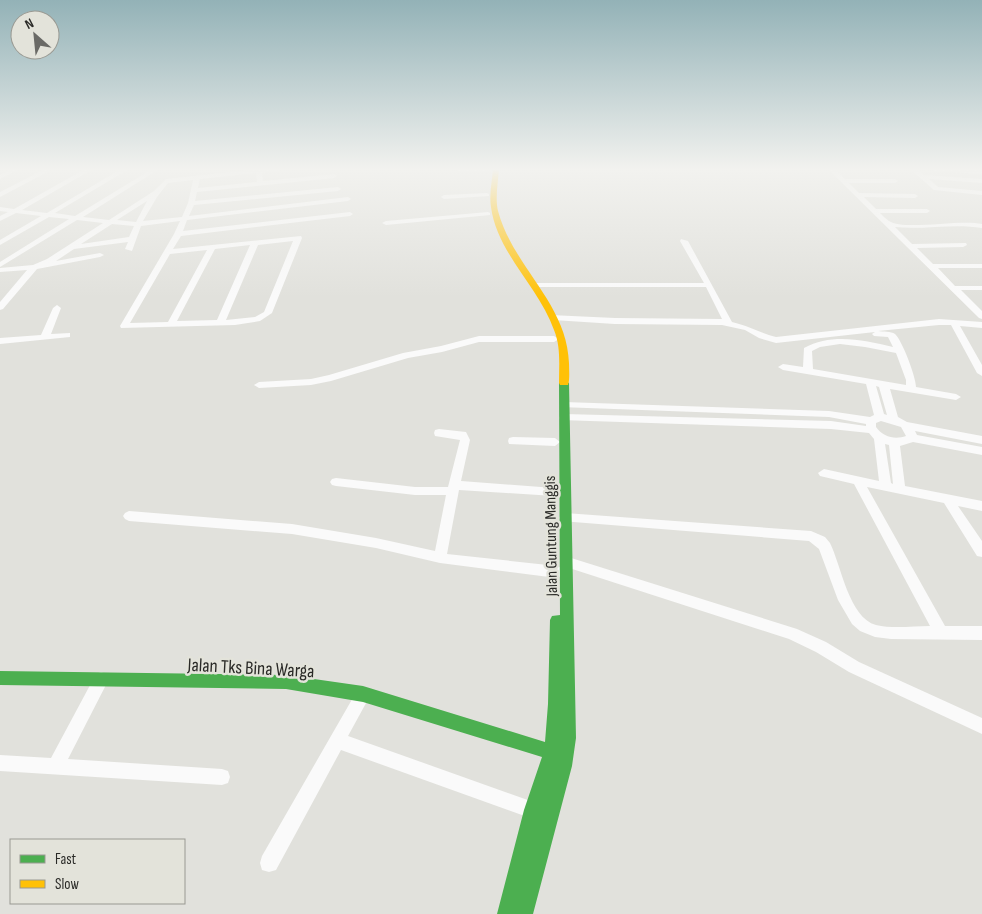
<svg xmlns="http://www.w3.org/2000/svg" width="982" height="914" font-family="'Sofia Sans Condensed',sans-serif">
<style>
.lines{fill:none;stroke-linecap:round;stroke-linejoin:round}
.street{fill:#fafafa;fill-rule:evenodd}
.fast{fill:#4caf50;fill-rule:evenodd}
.slow{fill:#ffc107;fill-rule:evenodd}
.labels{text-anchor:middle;stroke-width:5;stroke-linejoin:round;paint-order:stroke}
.street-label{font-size:16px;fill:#2a2a27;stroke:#e3e3da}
.near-street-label{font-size:19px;fill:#2a2a27;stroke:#e3e3da}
</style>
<rect width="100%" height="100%" fill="#e1e1dc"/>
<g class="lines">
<!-- street -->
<path class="street" d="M11 169H19L0 179V175Z
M45 169H53L0 197V192Z
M85 169H93L22 210 47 213 121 169H129L55 213 75 216 152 169H159L83 217 109 220 154 191 166 179 259 169H288L262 173 263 181 334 174 337 176 334 178 197 192 195 201 338 187 341 189 338 191 194 205 189 216 348 197 351 199 348 201 187 220 183 231 350 212 353 214 350 216 181 236 173 249 301 236 302 238 272 313 260 321 235 325 121 328 120 326 174 234 180 221 141 226 132 251 125 249 128 242 74 249 56 261 100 253 104 255 100 257 37 269 3 309 0 310V302L27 270 0 272V268L33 265 47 259 103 223 77 220 0 267V262L69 219 49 217 0 245V240L41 216 16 213 0 221V216L8 212 0 211V207L14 209ZM256 173 257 182 198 188 200 179ZM193 180 188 203 182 217 143 221 157 197 168 183ZM147 201 136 222 117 220ZM112 224 134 226 129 237 81 244ZM293 241 264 312 255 317 226 320 258 245ZM250 245 217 320 177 321 215 249ZM207 250 168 322 130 323 170 254Z
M456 169H491L492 170 489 172 459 171Z
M828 169H835L845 179H895L898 181 895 183H849L859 193 915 194 918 196 915 198 864 197 876 209H927L930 211 927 213H880C883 216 886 219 889 221 904 231 960 219 982 224V228C954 223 923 230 895 227L912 244 966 243 967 245 963 247 917 248 933 264H982V268H938L955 286H982V290H961L982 311V319L979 318Z
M910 169H917L924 175 982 179V183L929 179 938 187 982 191V195L934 190Z
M932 169 982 170V174L935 171Z
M487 193 489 194V196L444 199 441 197 444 195Z
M488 212 490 213V215L386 225 382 223 386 221Z
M681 239 688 241 732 322C749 326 760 333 776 337L939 319 982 322V328L960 326 982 365V376L977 373 951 325H939L878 331C883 332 891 331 895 334 902 340 916 377 916 387L956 394 961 397 956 400 890 389 898 417 907 422 982 436V444L915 431 917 435 982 447V455L913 442 900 446 905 486 982 501V511L958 506 982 541V557L977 556 944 503 867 487 945 626H982V640L891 639 875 637 860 631 852 624 838 600 819 549 809 541 561 521 559 518 561 515 565 513 811 531 825 537 830 543C841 565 849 618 876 625 893 629 913 626 930 626L854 484 820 476 818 473 824 469 879 481 874 439 869 433 831 429 560 420 559 418 560 416 564 414 831 421 866 426V424L829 417 560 407 559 405 564 402 829 411 870 417 874 415 866 384 783 370 778 367 783 364 803 367 804 348C832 333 863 340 893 347L888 337 874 336 872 334 875 332 776 343 759 338 745 330 722 325 615 324 553 320 550 319V315L615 318 722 319 706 287H536L532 285 536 283H704L680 241ZM840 344 865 347 896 353 906 380V385L813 369 812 351 820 347ZM876 386 879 387 887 415 884 414ZM881 421 901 427 906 436C895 440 883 437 876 427V423ZM885 444 889 445 893 484 891 483Z
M57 305 61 308 51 334 70 333V337L0 344V338L41 335 53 308Z
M479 336H554L559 339 554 342H479L442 352 408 358 331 381 311 385 259 388 254 385 259 382 311 379 329 375 403 353 441 346Z
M439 429 466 432 470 440 461 481 554 488 558 489 560 492 558 495 554 496 459 490 447 554 557 566 562 568 564 572 562 576 557 578 440 563 376 548 292 534 129 521 125 519 123 516 125 513 129 511 292 524 376 538 435 551 446 495H415L336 486 332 485 330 482 332 479 336 478 415 487H448L460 440 435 436 434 433 435 430Z
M513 437 555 438 560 442 555 446 509 444 508 441 509 438Z
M568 557 797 629 826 642 859 662 982 718V734L849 672 816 652 789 639 563 566 561 562 563 558Z
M101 672 106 674 109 679 68 759 222 769 228 771 230 777 228 783 222 785 0 771V755L51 758 96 674Z
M363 686 368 689 371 694 348 736 539 804 542 810 539 816 533 819 341 750 276 870 269 872 262 870 260 863 262 856 358 689Z"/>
<!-- fast -->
<path class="fast" d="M564 380 569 383 576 738 572 766 533 914H497L524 810 542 757 363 702 286 689 0 685V671L286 675 363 686 545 742 548 704 550 620 552 616 560 615 559 383Z"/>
<!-- slow -->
<path class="slow" d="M493 169H499C498 183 495 198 498 211 513 267 567 303 569 363 569 370 570 379 568 385H560L559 383C559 365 561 347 554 330 539 287 497 253 491 207 489 195 492 182 493 169Z"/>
</g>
<!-- sky -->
<linearGradient id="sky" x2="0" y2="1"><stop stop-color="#93b2b7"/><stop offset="0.57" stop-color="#f2f2ef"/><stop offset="1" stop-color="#f2f2ef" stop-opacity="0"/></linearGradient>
<rect width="982" height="297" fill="url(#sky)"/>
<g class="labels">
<!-- street labels -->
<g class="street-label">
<text transform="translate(550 536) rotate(-91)" y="6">Jalan Guntung Manggis</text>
</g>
<!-- near-street labels -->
<g class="near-street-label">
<text transform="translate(251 667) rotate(3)" y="7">Jalan Tks Bina Warga</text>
</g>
</g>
<!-- legend -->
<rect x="10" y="839" width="175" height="65" fill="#e3e3da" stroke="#999992"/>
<rect x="20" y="855" width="25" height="8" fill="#4caf50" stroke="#999992"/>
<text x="55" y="864" font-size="15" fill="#2a2a27">Fast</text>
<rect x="20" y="880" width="25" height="8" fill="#ffc107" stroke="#999992"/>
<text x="55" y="889" font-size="15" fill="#2a2a27">Slow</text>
<!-- north arrow -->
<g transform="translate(35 35) rotate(333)"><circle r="24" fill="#e3e3da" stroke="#999992"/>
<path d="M0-4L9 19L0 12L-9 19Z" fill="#6a6a66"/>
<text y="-8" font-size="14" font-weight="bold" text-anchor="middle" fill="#2a2a27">N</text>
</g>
</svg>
